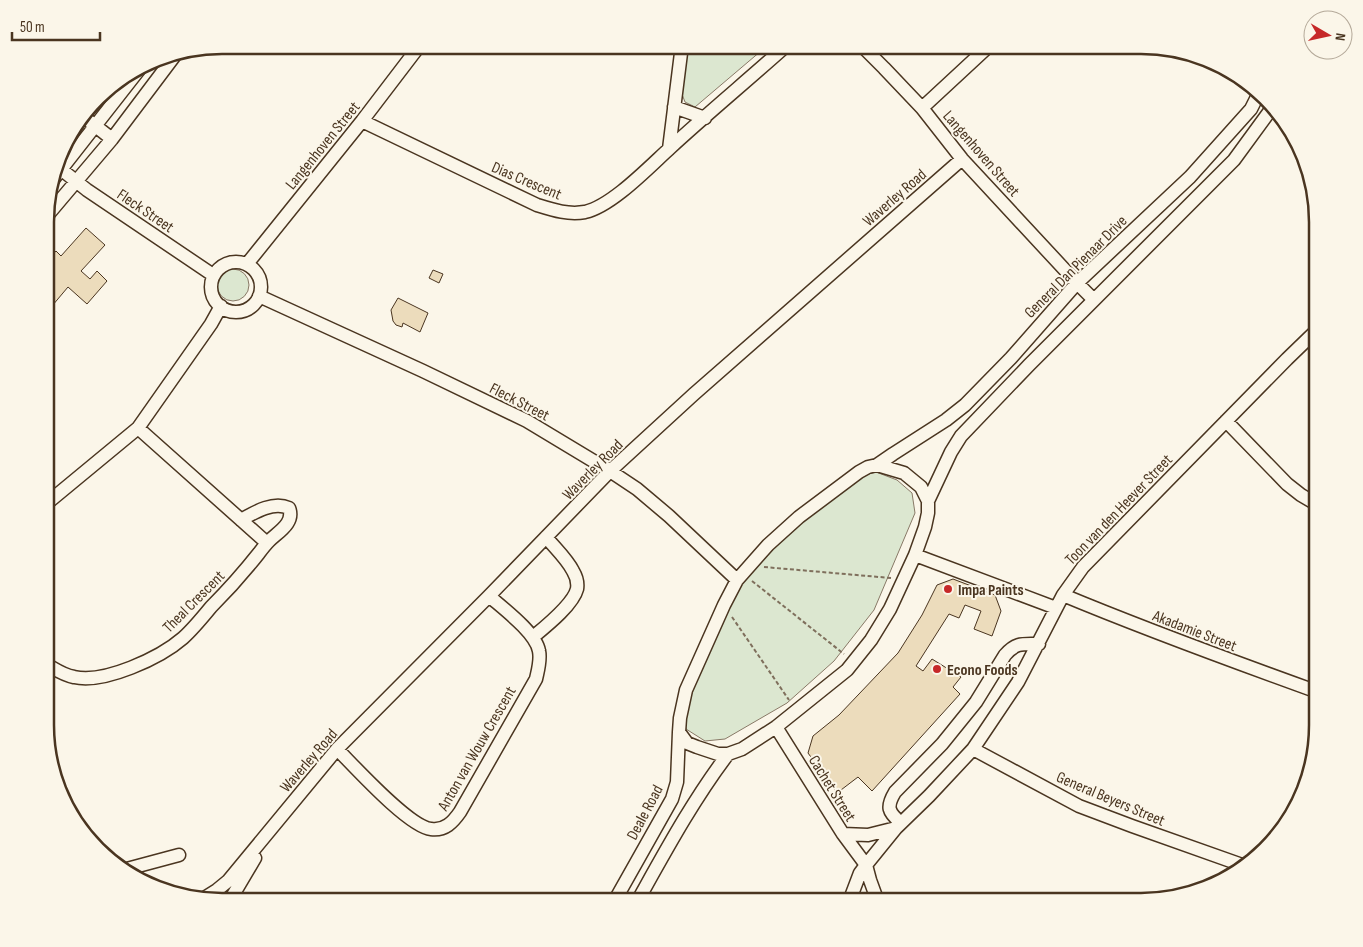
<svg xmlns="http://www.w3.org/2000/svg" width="1363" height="947" font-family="'Sofia Sans Condensed',sans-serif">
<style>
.green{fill:#dce7d0;stroke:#887966}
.building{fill:#ecdcbc;stroke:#4a3520}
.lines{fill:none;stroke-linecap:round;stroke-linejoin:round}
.minor-casing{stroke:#4a3520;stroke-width:15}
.path{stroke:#7f6f5c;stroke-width:2;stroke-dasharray:4 2.5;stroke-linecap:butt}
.minor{stroke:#fbf6e9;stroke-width:12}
.poi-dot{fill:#c62828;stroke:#fbf6e9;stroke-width:2}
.labels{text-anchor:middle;stroke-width:4;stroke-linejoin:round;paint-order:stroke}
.street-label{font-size:16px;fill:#4a3520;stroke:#fbf6e9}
.poi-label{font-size:16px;font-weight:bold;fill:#4a3520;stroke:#fbf6e9;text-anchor:start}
.rim{fill:none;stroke:#4a3520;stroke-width:2.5}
</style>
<rect width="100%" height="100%" fill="#fbf6e9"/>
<!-- green -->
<path class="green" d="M687 45H768L695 107 685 102 680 89Z
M217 285a16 16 0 1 1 32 0a16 16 0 1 1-32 0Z
M876 472 897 480 912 493 915 513 874 610 834 661 787 703 725 739 705 741 686 729 682 704 723 610 755 561 854 478Z"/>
<!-- building -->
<path class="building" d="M86 228 105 245 81 271 90 279 97 271 107 281 87 304 68 287 52 306 46 301V262L56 251 61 256Z
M433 270 443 274 439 283 429 278Z
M398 298 428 313 420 332 403 323 402 327 396 325 393 321 391 310Z
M953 579 995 595 1001 611 992 636 974 629 981 611 965 605 959 618 949 614 916 666 923 671 932 659 961 677 953 687 960 694 872 791 858 777 837 793 808 753 813 736 839 715 898 653 922 615 937 585Z"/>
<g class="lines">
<defs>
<path id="minor" d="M861 45 884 68 922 108 962 159 1077 283 1094 300
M674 107 705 118
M922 108 990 45
M84 117 112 139
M362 121 537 205C553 210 568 215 585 212 612 206 649 167 670 148 708 113 748 80 787 45
M669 149 682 45
M62 170 87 190 213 275
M52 181 142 66
M46 217 112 139 176 54
M211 287a25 25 0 1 1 50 0a25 25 0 1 1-50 0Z
M247 264 362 121 420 45
M259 296 423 371 527 421 610 471 637 489 669 516 737 580
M1226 421 1287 484 1301 495 1318 505
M138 428 267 543
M877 465 904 473 921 487 928 501V513L925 527 915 555 890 609 871 640 847 670 776 727 742 749 728 754H718L697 747 687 743 679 732 680 718 686 690 724 605 737 580 768 545 799 517 859 472 868 467Z
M877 465 893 454 946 420 965 405 1011 358 1077 283 1190 177 1251 109 1259 93
M928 501 951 452 961 436 1029 365 1234 160 1272 108
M46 504 138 428 211 324 221 306
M915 555 1056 608
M1063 595C1147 630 1232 661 1318 692
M533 637C545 627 573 605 577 589 578 583 576 576 573 571 567 559 555 548 546 537
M46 664C55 669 63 675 74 677 104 684 160 658 183 638 193 629 202 618 211 607 228 590 244 572 259 553 262 549 265 545 269 541 278 532 295 523 289 508 273 501 255 512 241 520
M776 727 843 834 866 865 870 880 878 902
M337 749C355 767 409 827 431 829 445 831 453 822 460 812L536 679C538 670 541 660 539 651 536 633 504 609 489 596
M973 749 1079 806 1132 826 1242 865
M901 823C888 812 886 807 895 792L942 744 976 702 1005 655C1016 642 1023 644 1039 644
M843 834 868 835 896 828
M123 870 179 855
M201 900 217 890 228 881 337 749 489 596 610 471 694 394 962 159
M229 902 255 858
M614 902 672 799 677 782 679 732
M637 902C665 852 693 800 728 754
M849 902 860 873 866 865 896 828 929 796 973 749 1018 682 1063 595 1083 567 1287 359 1318 329"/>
</defs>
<!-- minor casing -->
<use href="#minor" class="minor-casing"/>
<!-- path -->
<path class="path" d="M764 567 891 578
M752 581 844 654
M732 617 789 700"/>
<!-- minor -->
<use href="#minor" class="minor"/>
</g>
<!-- markers -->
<g class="poi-dot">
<circle cx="948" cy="589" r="5"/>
<circle cx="937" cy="669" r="5"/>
</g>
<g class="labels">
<!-- street labels -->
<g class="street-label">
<text transform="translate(322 145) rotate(-51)" y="6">Langenhoven Street</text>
<text transform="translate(982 153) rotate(49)" y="6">Langenhoven Street</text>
<text transform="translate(527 180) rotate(23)" y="6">Dias Crescent</text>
<text transform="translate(894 197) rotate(-41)" y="6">Waverley Road</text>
<text transform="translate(146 210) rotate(34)" y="6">Fleck Street</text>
<text transform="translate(1075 266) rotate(-45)" y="6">General Dan Pienaar Drive</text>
<text transform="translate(520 401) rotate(27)" y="6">Fleck Street</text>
<text transform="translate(592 469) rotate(-45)" y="6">Waverley Road</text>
<text transform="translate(1118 509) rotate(-46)" y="6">Toon van den Heever Street</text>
<text transform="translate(193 601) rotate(-45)" y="6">Theal Crescent</text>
<text transform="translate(1195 630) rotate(21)" y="6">Akadamie Street</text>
<text transform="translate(476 748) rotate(-60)" y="6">Anton van Wouw Crescent</text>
<text transform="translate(308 760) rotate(-49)" y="6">Waverley Road</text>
<text transform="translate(833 788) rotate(58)" y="6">Cachet Street</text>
<text transform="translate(1111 798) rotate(23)" y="6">General Beyers Street</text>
<text transform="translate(644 812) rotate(-62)" y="6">Deale Road</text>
</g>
<!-- poi labels -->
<g class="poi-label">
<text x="958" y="595">Impa Paints</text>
<text x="947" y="675">Econo Foods</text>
</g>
</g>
<!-- crop -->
<path d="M0 0H1363V947H0ZM222 54H1141A168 168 0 0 1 1309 222V725A168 168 0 0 1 1141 893H222A168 168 0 0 1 54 725V222A168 168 0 0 1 222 54Z" fill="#fbf6e9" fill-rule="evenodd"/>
<path class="rim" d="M222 54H1141A168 168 0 0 1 1309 222V725A168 168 0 0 1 1141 893H222A168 168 0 0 1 54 725V222A168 168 0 0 1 222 54Z"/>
<!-- north arrow -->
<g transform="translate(1328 35) rotate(99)"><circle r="24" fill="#fbf6e9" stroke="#b4a999"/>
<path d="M0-4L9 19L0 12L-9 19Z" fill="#c62828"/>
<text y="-8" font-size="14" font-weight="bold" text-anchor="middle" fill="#4a3520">N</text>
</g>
<!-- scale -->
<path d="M12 32v8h88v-8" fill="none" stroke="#4a3520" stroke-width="2.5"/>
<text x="20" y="32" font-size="15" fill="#4a3520" stroke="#fbf6e9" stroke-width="4" paint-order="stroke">50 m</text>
</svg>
